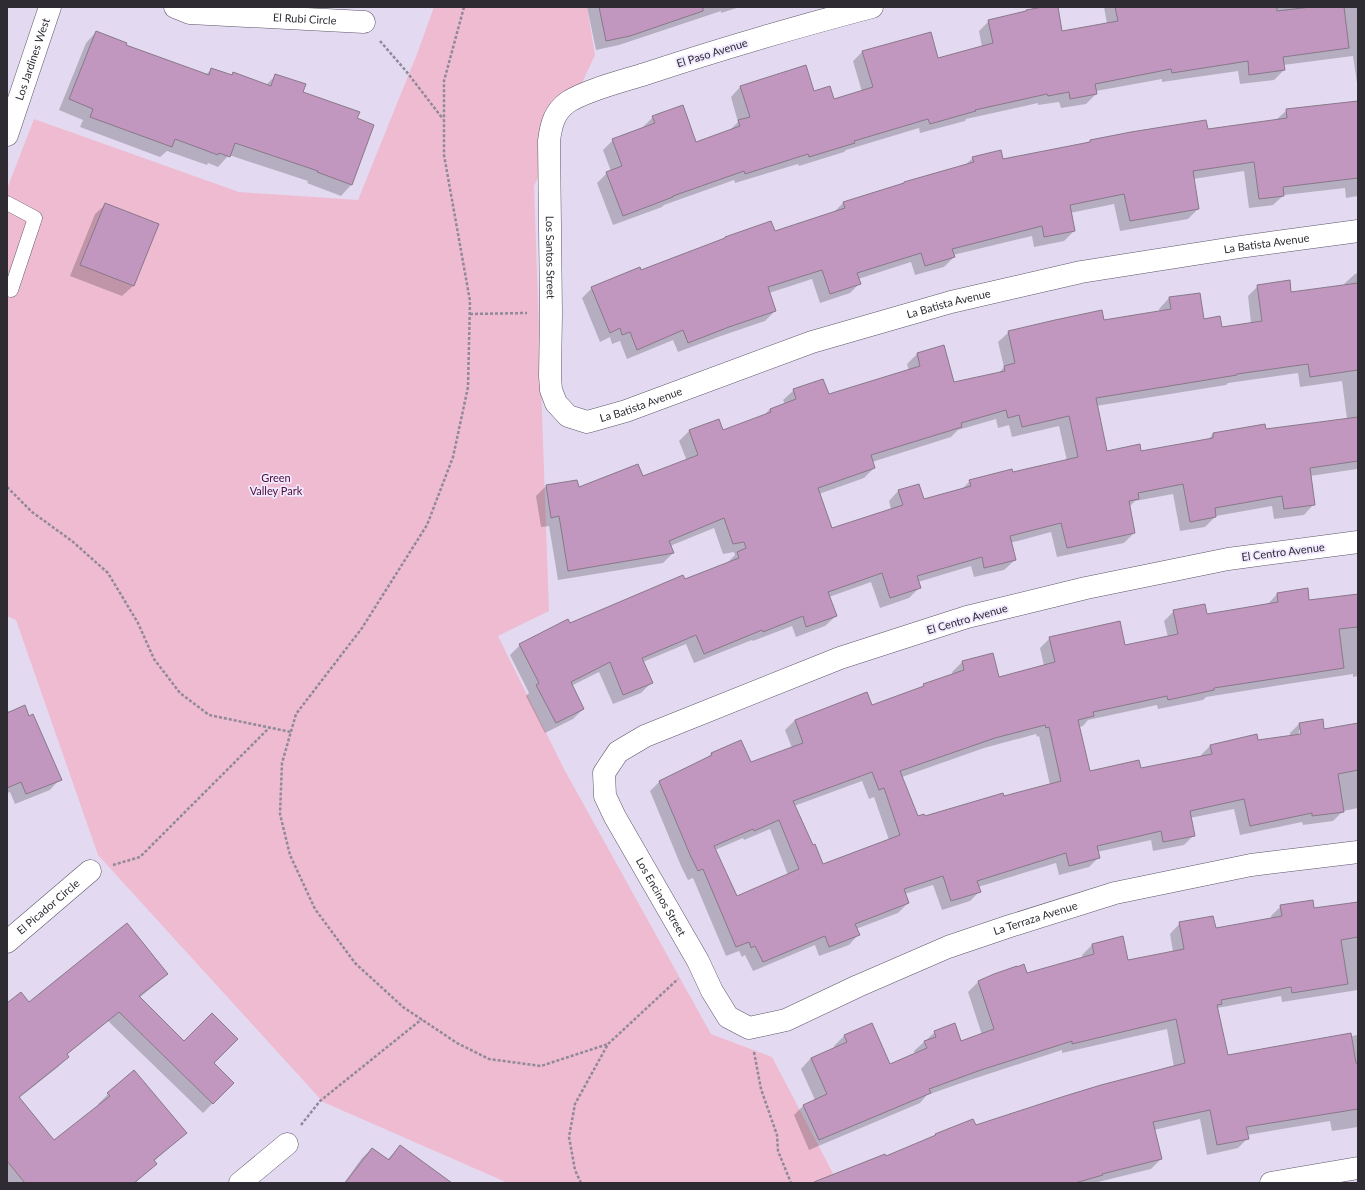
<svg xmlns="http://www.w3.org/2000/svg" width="1365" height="1190" font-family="Lato,sans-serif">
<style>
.green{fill:#efbbd1}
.shadow{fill:#0003;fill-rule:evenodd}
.building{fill:#c197c0;stroke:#897889;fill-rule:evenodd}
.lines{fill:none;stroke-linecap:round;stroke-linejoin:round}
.service-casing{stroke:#5c5568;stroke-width:15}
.minor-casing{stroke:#5c5568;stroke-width:23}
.path{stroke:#8f8999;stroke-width:2.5;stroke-dasharray:3 2;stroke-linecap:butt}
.service{stroke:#fff;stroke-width:14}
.minor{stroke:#fff;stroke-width:22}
.labels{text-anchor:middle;stroke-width:3.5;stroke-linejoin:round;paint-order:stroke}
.street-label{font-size:11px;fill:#2e2b33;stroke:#f0e8ff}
.park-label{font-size:11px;fill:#500d33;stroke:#f0e8ff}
</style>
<rect width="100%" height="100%" fill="#e3daf1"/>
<!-- green -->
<path class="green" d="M434 7H587L595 55 534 186 549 611 498 636 564 769 711 1034 772 1057 838 1183H508L323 1102 98 855 16 620 7 616V189L34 119 239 192 358 200 417 54Z"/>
<!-- shadow -->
<path class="shadow" d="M587 7H740L721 13V11L619 45 596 50Z
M1048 7H1057L1061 32 1107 24 1104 7H1358V90L1353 56 1283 65 1284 70 1274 80 1240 84 1238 71 1162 82V79L1096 91V94L1086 104 1061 108 1059 102 1038 105V103L966 119 965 121 920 133 919 128 846 150 844 152 799 166 798 164 735 183 734 180 664 205 662 207 613 225 597 183 607 173 611 171 603 150 613 140 643 129V127L653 117 695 143 729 131 738 122 731 97 740 87 813 92 834 100 862 92 853 61 862 52 937 59 982 47 979 31 989 21Z
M96 32 125 45 206 75 211 69 230 76 233 73 266 85 276 75 302 92 356 119 373 125 351 185 341 196 307 183 308 181 229 155 218 167 208 163 207 165 167 151 160 157 80 127 83 120 59 110 86 43Z
M1358 102V196L1346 198 1345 188 1284 195 1273 205 1249 208 1244 171 1193 179 1198 209 1188 219 1120 231 1114 204 1070 213 1074 231 1064 241 1034 247 1032 236 953 255 954 257 944 267 915 275 911 262 858 279 860 283 850 293 820 303 812 279 769 293 775 311 765 321 718 337 678 352 673 340 627 359 620 341 612 344 610 337 600 342 582 298 592 288 640 271 774 233 833 213 843 203 965 165 973 158 1003 161 1088 144 1090 141 1207 130 1276 120 1287 110Z
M106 204 158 225 133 286 122 296 70 276 95 214Z
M1358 273V478L1357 469 1310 476 1314 504 1304 515 1274 519 1272 506 1216 516 1205 527 1180 531 1173 494 1135 501 1129 507 1134 533 1124 543 1057 557 1051 532 1010 543 1015 560 1004 570 974 577 971 566 918 582 919 588 909 598 880 608 871 582 829 597 836 616 825 626 796 637 792 626 753 641 752 640 694 663 686 644 643 662 652 682 641 693 613 704 599 672 571 686 583 709 573 719 545 733 526 696 529 693 510 655 520 645 570 624 727 563 735 555 734 552 723 554 714 528 670 546 673 553 663 563 558 580 549 526 541 527 536 496 546 486 576 481 578 489 642 478 687 461 679 441 689 431 718 420 723 431 763 416 770 409 785 404 783 400 794 390 828 396 909 371 907 364 917 354 944 347 954 383 998 374 1004 367 998 342 1009 332 1103 322 1160 312 1159 309 1169 298 1203 320 1221 328 1251 323 1248 296 1258 286 1291 293 1345 286 1344 284 1355 274ZM1298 373 1300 387 1342 381 1347 419 1265 430 1213 434 1208 440 1140 453 1106 452 1096 406 1226 385 1228 383ZM996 419 998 428 1009 425 1012 437 1059 426 1067 461 1013 474 970 481 961 490 923 500 899 490 889 501 891 509 831 529 819 494 864 478 874 468 872 462 951 437 958 430Z
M1277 594 1309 601 1358 595V676L1353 677V674L1287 684 1206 697 1203 700 1158 709 1157 705 1088 720 1083 726 1079 727 1089 772 1140 770 1201 757V755L1210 746 1257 741 1290 737V733L1299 724 1323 730 1358 724V808L1343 811 1333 821 1303 825 1302 822 1240 835 1234 809 1190 818 1194 835 1184 845 1153 851 1151 840 1097 852 1098 858 1089 867 1059 875 1056 863 978 887 980 891 970 901 942 910 933 885 905 894 908 903 898 913 856 929 858 935 849 945 819 956 815 945 753 971 745 955 742 957 739 951 726 956 693 878 688 880 681 866 650 791 660 781 706 759 711 754 740 741 750 764 792 748 785 730 795 720 871 706 920 689 924 685 953 675 952 672 962 662 992 655 998 678 1044 666 1040 648 1050 638 1125 647 1168 637 1164 621 1174 611 1206 615 1268 604ZM1299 730H1301L1302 739H1300ZM1036 734 1037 737 1039 736 1050 785 925 818 917 817 902 777 984 748ZM862 781 869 799 874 797 889 840 822 865 794 806ZM770 829 788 875 736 898 715 850 743 838 744 840Z
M9 711 10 712 29 717 60 779 50 790 15 804 10 792 7 793V712Z
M1358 903V990L1282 1002 1281 996 1217 1008 1227 1056 1358 1035V1127L1332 1131 1330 1121 1247 1135 1248 1138 1238 1148 1207 1155 1200 1119 1154 1130 1161 1159 1151 1169 1094 1183H837L886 1158 934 1137 936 1135 973 1120 975 1126 1174 1067 1167 1029 1062 1053V1050L970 1080 927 1095 920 1103 809 1150 794 1115 804 1105 815 1100 801 1069 811 1058 835 1048 834 1046 844 1036 871 1024 889 1065 915 1054 914 1051 935 1032 961 1042 982 1035 968 992 978 982 1027 975 1083 958 1082 955 1092 945 1127 961 1173 952 1170 934 1180 923 1215 930 1271 919V916L1281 906 1313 909Z
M166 974 156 984 139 998 184 1042 213 1063V1103L203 1113 108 1021 66 1055 68 1057 58 1067 19 1098 54 1141 99 1106 98 1104 108 1094 186 1133 154 1161 156 1164 135 1183H7V1004H29Z
M400 1146 446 1183H344L362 1158 372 1149 387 1160Z"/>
<!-- building -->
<path class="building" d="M599 7H703V11L630 36 606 41Z
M1043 7H1058L1062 31 1118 21 1115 7H1277V11L1311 7H1344L1349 48 1283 57 1285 70 1249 75 1248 61 1172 73 1171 69 1095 84 1097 94 1070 99 1069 92 1048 96 1047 94 975 110 976 111 930 124 928 119 854 141 855 143 809 157 808 154 745 174 744 171 673 196V197L623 216 606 172 622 166 612 139 655 123 652 116 683 105 696 142 740 126 738 120 750 117 740 86 806 65 814 91 830 86 834 99 873 87 862 51 931 32 938 58 993 43 988 20 1026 11V10Z
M96 31 127 43 126 45 209 75 211 68 232 75 233 72 271 86 275 74 306 84 303 92 360 112 357 118 374 125 352 185 317 172 318 171 235 143 230 157 219 153 218 155 175 139 172 147 90 117 93 109 69 99Z
M1358 101V178L1283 187 1284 196 1259 199 1254 162 1193 171 1199 209 1130 221 1124 194 1070 205 1075 231 1044 237 1042 226 952 249 955 257 925 266 921 253 857 273 861 284 830 294 822 270 768 287 776 311 729 327 688 343 683 330 637 350 630 332 622 335 620 328 610 333 591 287 640 267 641 270 725 238V237L771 221 775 231 845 208 843 202 904 183V182L974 162 972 157 1001 150 1003 159 1090 142V140L1131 132 1206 120 1208 129 1287 118 1286 109Z
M105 203 159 224 134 286 80 265Z
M1290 280 1291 292 1358 283V370L1310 377 1308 364 1237 374V375L1096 398 1107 451 1140 444 1141 451 1213 438V433L1265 424 1266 429 1358 417V461L1310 468 1315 505 1284 509 1282 496 1215 508 1216 517 1190 522 1183 484 1138 493 1139 499 1129 501 1135 533 1067 548 1061 523 1010 536 1016 560 984 568 982 557 917 576 921 588 890 598 882 573 828 592 837 616 806 627 803 616 763 632 762 630 704 654 696 635 642 658 653 683 623 695 610 662 571 682 584 709 556 723 536 685 539 683 519 644 568 619 570 623 683 575 685 579 739 558 737 552 746 548 744 542 733 544 724 518 669 541 674 553 568 571 559 516 551 518 546 485 577 480 579 487 638 464 643 476 698 455 689 430 719 419 723 430 771 412 770 409 796 399 793 389 823 379 829 394 920 366 917 353 944 345 954 382 1005 371 1004 366 1015 363 1008 331 1055 320 1102 310 1104 320 1171 309 1169 297 1200 293 1204 319 1220 316 1222 327 1262 321 1257 285ZM1006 410 1008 418 1019 415 1022 427 1069 416 1078 457 1013 472 1012 469 969 480 971 486 924 499 919 484 898 490 903 505 832 528 818 488 875 468 871 455 962 427 961 423Z
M1308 588 1309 600 1358 594V627L1339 629 1344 668 1214 688V690L1168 700 1167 696 1093 712 1094 716 1078 720 1090 771 1139 760 1141 768 1212 754 1210 745 1257 734 1258 740 1301 734 1299 723 1323 719 1324 729 1358 723V770L1338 774 1344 812 1312 816V813L1250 826 1244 799 1190 811 1195 836 1163 842 1161 831 1097 846 1100 858 1069 866 1066 853 977 881 981 892 951 901 943 876 904 889 909 903 855 924 860 935 829 947 825 936 763 962 755 946 751 948 749 942 736 947 703 869 698 871 691 857 659 781 712 755 711 753 741 740 751 762 803 743 795 720 867 692 872 705 924 686 923 684 964 670 962 661 993 653 999 677 1055 662 1049 637 1120 621 1125 645 1178 634 1173 610 1205 604 1207 614 1278 602 1277 593ZM1045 725 1046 728 1049 727 1061 781 1004 796 1003 793 925 816 924 814 918 816 900 771 995 738ZM872 772 879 790 884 788 900 835 823 864 815 844 813 845 793 801ZM779 820 799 869 737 896 714 846 753 829 754 831Z
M25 705 29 716 33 714 62 780 26 794 21 782 7 788V713Z
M1313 900 1314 908 1358 902V937L1341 940 1348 984 1292 993 1291 987 1221 1000 1222 1004 1217 1005 1228 1055 1351 1033 1356 1063H1358V1109L1246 1127 1249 1139 1217 1145 1210 1110 1153 1122 1162 1159 1102 1174 1103 1175 1075 1183H815L814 1182 885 1154 886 1156 936 1135 935 1134 973 1119 976 1125 1065 1096 1101 1085 1185 1063 1176 1019 1072 1044V1041L981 1070 929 1089 931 1093 819 1140 803 1105 827 1094 811 1058 847 1042 844 1035 872 1023 890 1064 927 1048 924 1041 936 1037 934 1031 955 1023 961 1041 994 1029 978 981 994 974 1017 966V967L1024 964 1027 973 1094 954 1092 944 1123 936 1128 960 1184 949 1179 922 1213 916 1216 928 1282 916 1280 905Z
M127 923 168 974 139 996 184 1041 212 1013 238 1039 214 1063 234 1083 213 1104 119 1012 67 1054 69 1057 19 1097 54 1140 110 1096 107 1093 134 1070 187 1133 154 1160 157 1164 134 1183H25L7 1161V1003L21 992 29 1002Z
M400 1145 452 1183H345L372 1148 389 1160Z"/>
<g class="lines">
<defs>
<path id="service" d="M7 203 35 218 11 290 7 288"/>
<g id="minor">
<path id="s1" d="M175 7 190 13 364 22"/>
<path id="s2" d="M872 7C796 27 720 49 645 74 623 81 586 90 568 102 554 112 551 125 549 141L551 313 550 376 551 390 556 403 568 416 587 422 626 411 812 342 951 302 1081 272 1240 247 1358 231"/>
<path id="s3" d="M7 135 50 7"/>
<path id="s4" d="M1358 542 1228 559 1086 588 967 617 840 658 645 736 618 752 604 773 605 796 615 817 698 961 712 991 728 1017 749 1028 786 1020 858 986 948 947 1007 927 1115 893 1251 865 1358 852"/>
<path id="s5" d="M7 942 90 871"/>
<path d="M240 1183 287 1144"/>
<path d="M1271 1183 1358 1168"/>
</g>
</defs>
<!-- service casing -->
<use href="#service" class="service-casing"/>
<!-- minor casing -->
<use href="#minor" class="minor-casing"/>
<!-- path -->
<path class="path" d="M464 7 444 81V155L470 301 468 387 453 457 427 525 362 628 296 714 282 763 280 814 290 855 315 909 355 963 403 1007 457 1043 489 1059 541 1066 608 1044
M380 41 406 71 443 119
M470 314 527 313
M7 487 32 512 72 541 108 573 138 623 154 659 180 693 209 715 291 732
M113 865 140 857 269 728
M754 1052 761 1089 777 1135 778 1151 791 1183
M301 1125 320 1101 422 1019
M581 1183 575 1170 569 1137 575 1104 608 1044 678 979"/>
<!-- service -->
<use href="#service" class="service"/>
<!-- minor -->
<use href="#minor" class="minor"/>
</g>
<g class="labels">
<!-- street labels -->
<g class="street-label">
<text dy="4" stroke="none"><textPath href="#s1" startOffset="131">El Rubi Circle</textPath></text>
<text transform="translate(712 53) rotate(-17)" y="4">El Paso Avenue</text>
<text dy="4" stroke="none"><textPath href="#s3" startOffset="80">Los Jardines West</textPath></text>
<text dy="4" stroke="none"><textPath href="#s2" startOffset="1369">La Batista Avenue</textPath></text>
<text dy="4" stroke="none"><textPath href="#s2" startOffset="480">Los Santos Street</textPath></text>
<text dy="4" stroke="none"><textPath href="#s2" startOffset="1045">La Batista Avenue</textPath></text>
<text dy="4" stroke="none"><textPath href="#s2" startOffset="721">La Batista Avenue</textPath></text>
<text transform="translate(1283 552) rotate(-7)" y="4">El Centro Avenue</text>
<text transform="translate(967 619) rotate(-16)" y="4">El Centro Avenue</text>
<text dy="4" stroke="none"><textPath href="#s4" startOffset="937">Los Encinos Street</textPath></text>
<text dy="4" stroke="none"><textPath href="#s5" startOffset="54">El Picador Circle</textPath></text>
<text dy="4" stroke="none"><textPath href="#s4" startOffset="1406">La Terraza Avenue</textPath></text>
</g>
<!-- park labels -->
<g class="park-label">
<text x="276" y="482">Green<tspan x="276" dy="13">Valley Park</tspan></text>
</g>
</g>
<!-- border -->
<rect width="1365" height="1190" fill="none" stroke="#2e2b33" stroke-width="16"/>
</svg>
